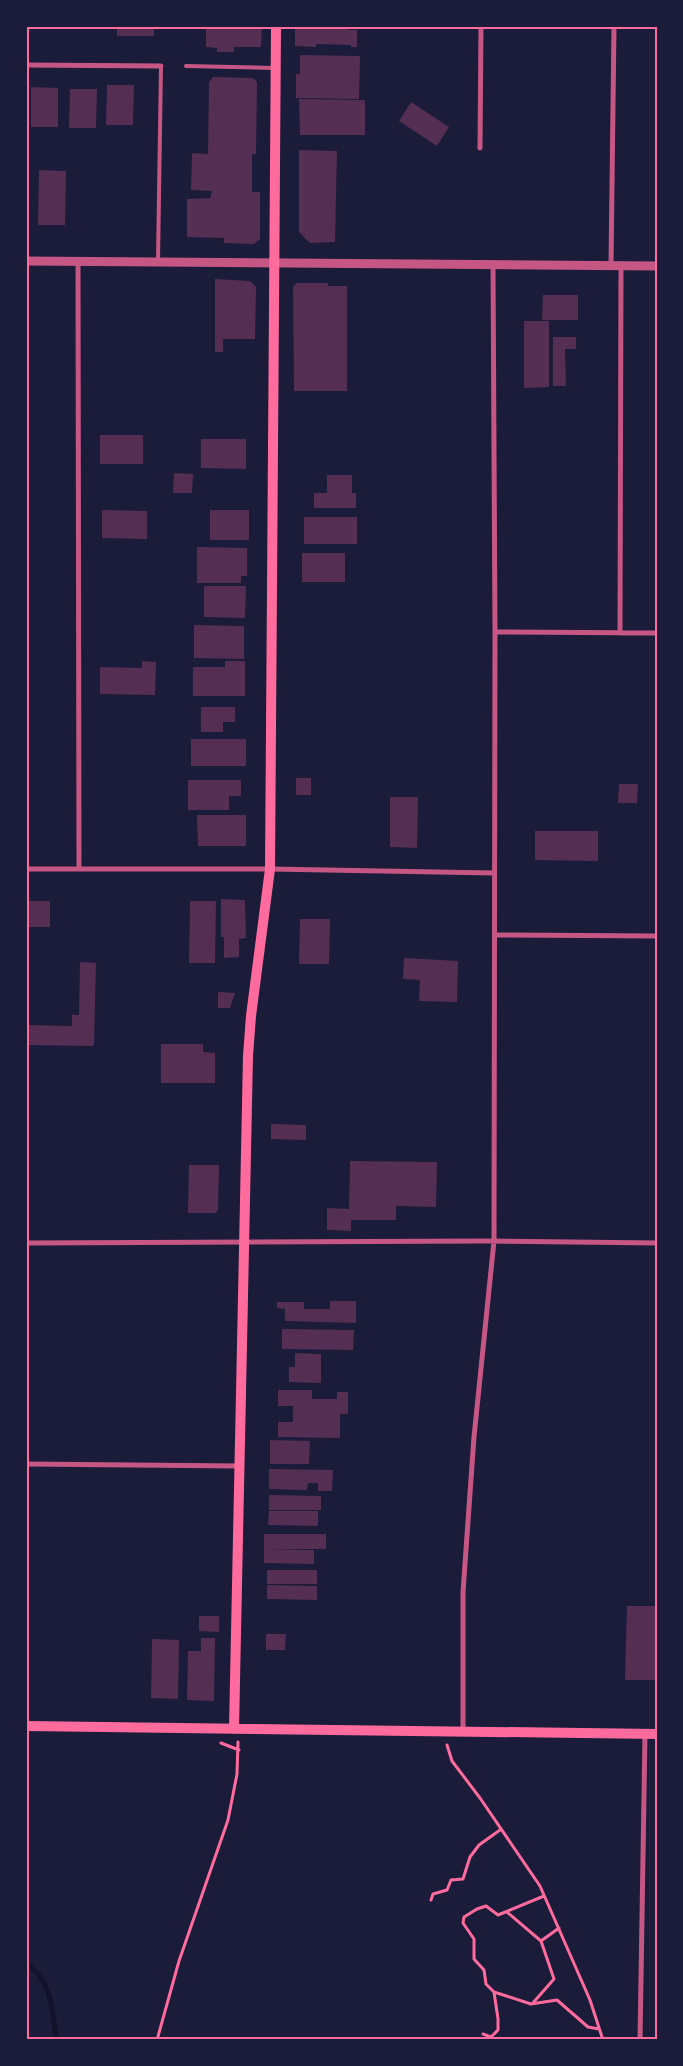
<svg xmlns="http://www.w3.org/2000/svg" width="683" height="2066" font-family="'Nunito Sans',sans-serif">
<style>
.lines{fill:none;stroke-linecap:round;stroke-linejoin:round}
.stream{stroke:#12122b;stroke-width:5}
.building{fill:#542f53}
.path{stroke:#ff6b9d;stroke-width:3}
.service{stroke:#c65784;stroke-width:4}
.minor{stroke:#c65784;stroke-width:5}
.tertiary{stroke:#c65784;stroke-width:9}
.secondary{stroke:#ff6b9d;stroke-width:10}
.neatline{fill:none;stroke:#ff6b9d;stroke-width:2}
</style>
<rect width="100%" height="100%" fill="#1b1b3a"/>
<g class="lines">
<!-- stream -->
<path class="stream" d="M26 1963C52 1980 53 2012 56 2040"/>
</g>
<!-- building -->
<path class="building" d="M117 26H154V36H117Z
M206 26H262L261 47H234V52H217V48L206 47Z
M295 26H348V30H357V47H351V45L316 44V47L295 46Z
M300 55 360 56 359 99 296 98V74H300Z
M213 77 253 78 257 82 256 154H252V192H260V239L254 244 224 243V238L187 237V199L210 198 212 191 191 190 192 153 208 154 209 82Z
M107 85H134L133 125H106Z
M31 87 58 88V127H31Z
M70 89H97L96 128H69Z
M299 99 365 100V135H300Z
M411 102 449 127 437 146 399 121Z
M299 150 337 151 335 242 310 243 299 232Z
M39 170 66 171 65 225H38Z
M215 279 250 281 256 287 255 339H223V352H215Z
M297 283H328V286H347V391H294L293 287Z
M543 295H578V320H542Z
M524 321H549V387L524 388Z
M553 337H576V349H565L566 386H553Z
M100 435H143V464H100Z
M201 439H246V469L201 468Z
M174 473 193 474 192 493H173Z
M327 475H352V493H356V508H314V493H327Z
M102 510 147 511V539L102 538Z
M210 510H249V540H210Z
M304 517H357V544H304Z
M197 547 247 548V576H241V583H197Z
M302 553H345V582H302Z
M204 586H246L245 618 204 617Z
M194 625 244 626V659L194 658Z
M142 661 156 662 155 695 100 694V667L142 668Z
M225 661H245V696H193V667H225Z
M201 707H235V722H223V732H201Z
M191 739H246V766H191Z
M296 778H311V795H296Z
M188 780H241V796H229V810H188Z
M619 784H638L637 803H618Z
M390 797H418L417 848 390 847Z
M197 815H246V846H198Z
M535 831H598V861L535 860Z
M221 899 245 900 246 938 239 939V957L224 958V937H221Z
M26 901H50V927H26Z
M190 901H216L215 963H189Z
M300 919H330L329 964H299Z
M404 958 458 961 457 1002 419 1001 420 980 403 979Z
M80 962 96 963 94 1046 26 1045V1025L72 1026V1015H79Z
M218 992 235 993 230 1008H218Z
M161 1044H203V1052L215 1053V1083H161Z
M271 1124 306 1125V1140L271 1139Z
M350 1161 437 1162 436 1207 396 1206V1220H351V1231L327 1230V1208L349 1209Z
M189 1165H219L218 1210 215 1213H188Z
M330 1301H356V1323L285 1321V1309L277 1308V1302H304V1309H330Z
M282 1329 354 1330 353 1350 282 1349Z
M295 1353 321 1354V1383L289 1382V1367H295Z
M278 1390H312V1399H337V1392H348V1414H340V1438L278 1437V1422H293V1406H278Z
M270 1440 310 1441 309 1464H270Z
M269 1469 333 1470 332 1491H318V1483H308L307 1490 269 1489Z
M269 1495 321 1496V1510H269Z
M269 1511H318V1526L268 1525Z
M264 1534H326V1549H264Z
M264 1549 314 1550V1564L264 1563Z
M267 1570H317V1584H267Z
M267 1585 317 1586V1600L267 1599Z
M627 1606H657V1680H625Z
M199 1616H219V1632L199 1631Z
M266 1634H286L285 1650H266Z
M201 1638H215L214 1701 187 1700 188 1651H201Z
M152 1639 179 1640 178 1699 151 1698Z"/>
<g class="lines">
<!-- path -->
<path class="path" d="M221 1743 239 1750
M447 1745 452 1761 480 1798 540 1886 590 2000 603 2040
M431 1900 433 1894 447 1890 451 1880 463 1879 470 1857 479 1845 500 1830
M507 1912 541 1941
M494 1992 531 2004 557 2000 588 2027 599 2029
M532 2004 554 1979 541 1941 559 1928
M483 2034 491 2037
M157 2040 179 1961 228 1820 237 1774 238 1742
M493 2040 491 2037 498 2030V2019L494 1992 486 1984 484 1970 474 1959V1939L463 1923 464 1917 477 1909 486 1906 498 1915 544 1896"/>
<!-- service -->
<path class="service" d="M186 66 274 68
M158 260 161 66"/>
<!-- minor -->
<path class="minor" d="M26 65 161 66
M480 148 481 26
M78 261 79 868
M611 266 614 26
M495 632 657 633
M620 633 621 266
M26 869H270L493 873
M495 935 657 936
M26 1243 482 1241 657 1243
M26 1464 240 1466
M463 1731V1592L474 1437 494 1241 495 632 493 264
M640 2040 645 1734"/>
<!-- tertiary -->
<path class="tertiary" d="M26 261 657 266"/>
<!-- secondary -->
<path class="secondary" d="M26 1726 657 1734
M234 1729 248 1056 251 1016 270 869 276 26"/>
</g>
<!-- border -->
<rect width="683" height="2066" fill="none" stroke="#1b1b3a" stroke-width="55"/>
<rect x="28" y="28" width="628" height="2010" class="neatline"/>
</svg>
